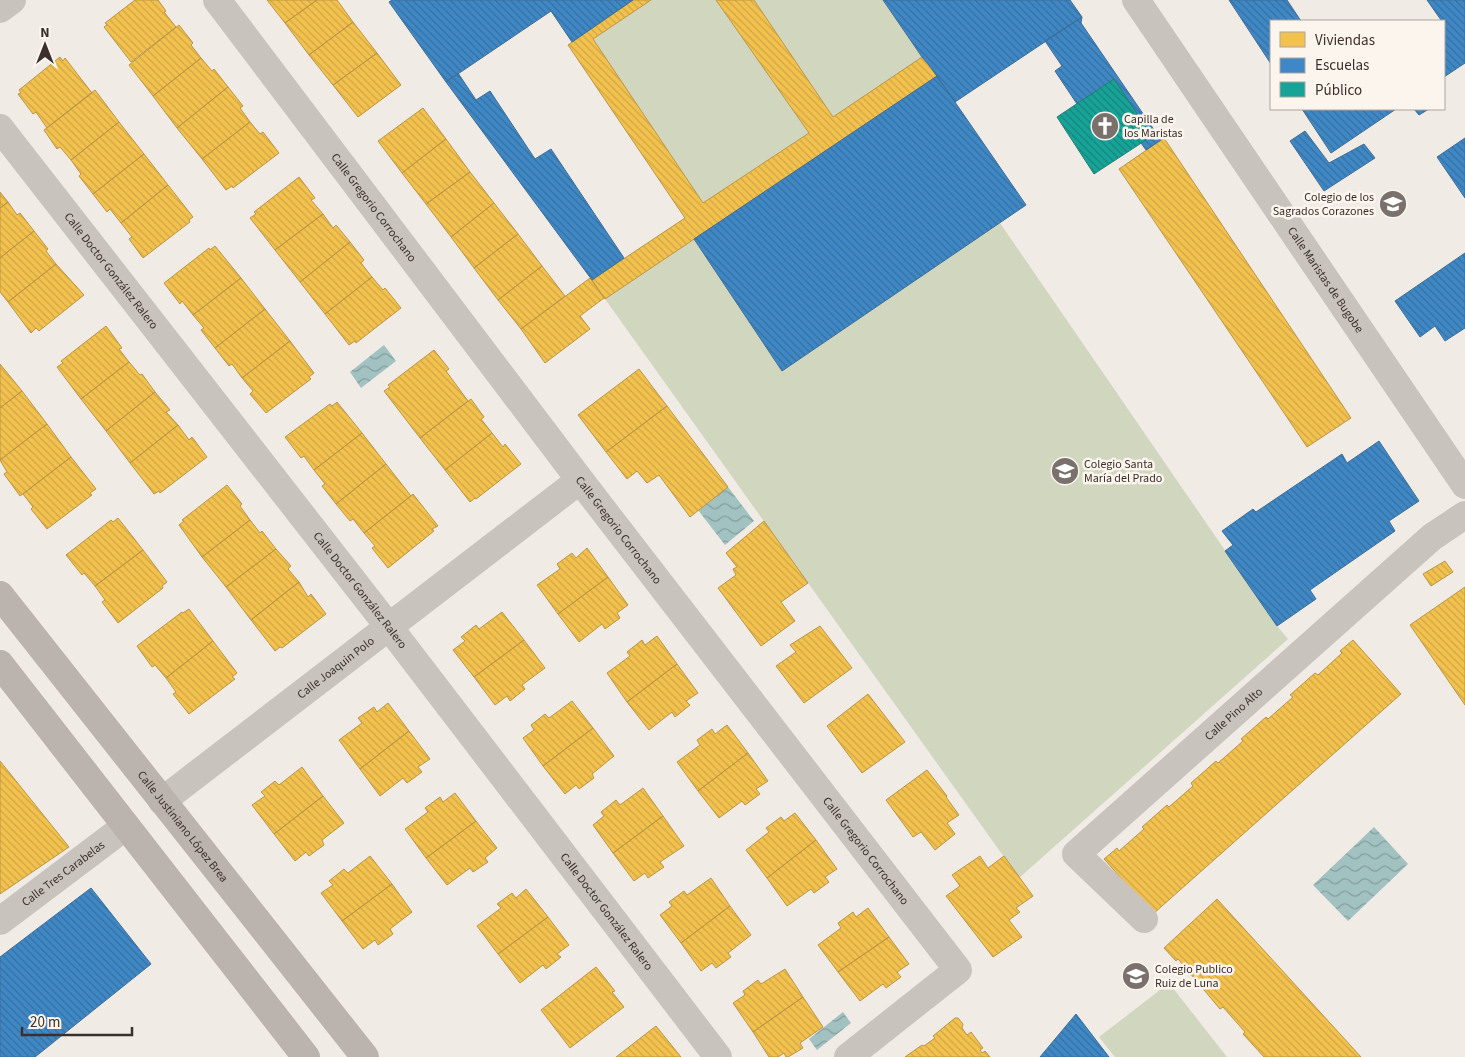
<svg xmlns="http://www.w3.org/2000/svg" width="1465" height="1057" font-family="'Source Sans 3',sans-serif">
<style>
.park{fill:#d1d6bf}
.water{fill:url(#water-waves)}
.homes{fill:url(#homes-back-hatch);stroke:#bb9644}
.schools{fill:url(#schools-back-hatch);stroke:#3e6e97}
.public{fill:url(#public-back-hatch);stroke:#228077}
.lines{fill:none;stroke-linecap:round;stroke-linejoin:round}
.street{stroke:#c9c3be;stroke-width:28}
.secondary{stroke:#bab3ae;stroke-width:28}
.labels{text-anchor:middle;stroke-width:5;stroke-linejoin:round;paint-order:stroke}
.poi-label{font-size:12px;fill:#3b302b;stroke:#fbf5ee;text-anchor:start}
.street-label{font-size:12px;fill:#3b302b;stroke:#fbf5ee}
</style>
<defs>
<pattern id="water-waves" width="16" height="10" patternUnits="userSpaceOnUse" patternTransform="scale(1.25)"><rect width="16" height="10" fill="#a1c2c1"/><path d="M0 5q4-4 8 0t8 0" fill="none" stroke="#849e9d"/></pattern>
<pattern id="homes-back-hatch" width="6" height="6" patternUnits="userSpaceOnUse" patternTransform="scale(1.25)"><rect width="6" height="6" fill="#f2c14e"/><path d="M-1 5l2 2M0 0l6 6M5-1l2 2" fill="none" stroke="#d0a644"/></pattern>
<pattern id="schools-back-hatch" width="6" height="6" patternUnits="userSpaceOnUse" patternTransform="scale(1.25)"><rect width="6" height="6" fill="#3f88c5"/><path d="M-1 5l2 2M0 0l6 6M5-1l2 2" fill="none" stroke="#3670a0"/></pattern>
<pattern id="public-back-hatch" width="6" height="6" patternUnits="userSpaceOnUse" patternTransform="scale(1.25)"><rect width="6" height="6" fill="#17a398"/><path d="M-1 5l2 2M0 0l6 6M5-1l2 2" fill="none" stroke="#16857c"/></pattern>
</defs>
<rect width="100%" height="100%" fill="#f0ebe5"/>
<!-- park -->
<path class="park" d="M651 0H716L809 133 703 203 593 39Z
M754 0H883L922 57 833 117Z
M937 76 1026 205 1000 223 1277 626 1288 639 1019 878 605 299Z
M1169 983 1227 1057H1115L1099 1037Z"/>
<!-- water -->
<path class="water" d="M384 345 396 361 361 388 350 372Z
M728 487 754 521 725 545 698 510Z
M1374 827 1408 864 1348 921 1313 885Z
M843 1012 851 1023 817 1050 809 1039Z"/>
<!-- homes -->
<path class="homes" d="M135 0H158L166 11 164 12 176 27 131 62 104 27 107 25 105 23Z
M267 0H317L285 23Z
M317 0H337L353 22 309 55 285 23Z
M633 0H651L593 39 703 203 809 133 716 0H754L833 117 922 57 937 76 605 299 592 280 685 218 568 45Z
M353 22 377 53 333 85 309 55Z
M179 25 193 43 191 45 201 58 153 96 129 65Z
M377 53 401 85 358 117 333 85Z
M60 57 63 61 65 58 92 93 47 128 36 112 33 114 18 94 21 93 19 90Z
M201 58 212 71 214 69 228 87 177 128 153 96Z
M228 87 243 106 240 108 250 122 202 159 177 128Z
M95 90 119 122 71 160 60 147 57 149 44 130Z
M423 108 446 139 402 173 378 141Z
M119 122 144 154 93 194 79 176 81 174 71 160Z
M250 122 260 134 263 132 279 153 233 188 232 186 226 190 202 159Z
M1164 138 1351 418 1307 447 1119 169Z
M446 139 470 172 426 204 402 173Z
M144 154 168 185 121 223 110 209 107 212 93 194Z
M470 172 494 203 451 237 426 204Z
M299 177 315 198 311 200 323 214 275 250 250 218 256 214 254 212Z
M168 185 193 217 189 220 190 222 143 258 129 239 132 237 121 223Z
M0 192 8 202 0 208Z
M8 202 17 215 20 213 34 231 0 258V208Z
M494 203 518 234 474 268 451 237Z
M323 214 333 228 336 225 350 242 300 282 275 250Z
M34 231 48 249 46 251 56 264 8 302 0 292V258Z
M518 234 542 266 498 300 474 268Z
M350 242 364 260 361 263 372 277 325 314 300 282Z
M215 246 241 278 193 315 182 301 180 304 164 283 209 248 210 250Z
M56 264 84 295 39 331 36 328 31 333 8 302Z
M542 266 565 296 521 329 498 300Z
M372 277 383 290 385 288 401 308 356 343 355 341 349 345 325 314Z
M241 278 265 309 215 348 201 330 204 328 193 315Z
M590 278 604 298 580 316 590 329 545 363 521 329Z
M265 309 290 341 242 378 232 364 229 366 215 348Z
M106 326 122 348 119 349 129 362 81 399 57 367 63 363 61 361Z
M290 341 314 373 309 377 311 379 266 413 250 394 253 391 242 378Z
M434 350 449 369 446 371 468 401 420 438 384 391 390 387 388 385Z
M129 362 140 375 142 374 155 392 106 431 81 399Z
M0 364 22 391 0 408Z
M639 369 667 406 606 452 578 415Z
M22 391 47 424 0 460V408Z
M155 392 170 410 166 412 178 425 130 463 106 431Z
M471 399 484 417 481 419 492 433 445 470 420 438Z
M337 402 362 433 314 470 304 456 301 458 285 437 330 404 332 406Z
M667 406 728 487 690 517 659 475 647 483 637 471 627 479 606 452Z
M47 424 71 457 20 496 4 474 7 472 0 460Z
M178 425 189 440 192 437 207 457 160 493 159 491 154 494 130 463Z
M362 433 386 464 336 504 322 486 325 484 314 470Z
M492 433 503 447 505 444 521 464 476 499 475 498 470 502 445 470Z
M71 457 96 489 90 493 92 495 47 529 31 509 33 507 23 494Z
M386 464 411 496 364 533 353 519 350 521 336 504Z
M227 485 242 504 240 506 250 520 202 557 179 525 184 521 182 520Z
M413 494 438 526 432 529 434 531 388 568 372 548 375 546 364 533Z
M118 518 143 550 95 586 84 573 82 575 66 555 111 520 113 522Z
M250 520 260 533 262 531 276 549 226 587 202 557Z
M764 521 808 583 781 602 795 621 761 646 718 588 736 575 733 569 737 567 726 553Z
M587 548 608 577 558 614 537 585 560 569 557 564 572 553 576 558Z
M276 549 291 566 288 569 299 582 251 620 226 587Z
M143 550 167 582 162 586 163 588 118 623 102 602 105 600 95 586Z
M1445 561 1453 572 1431 586 1423 574Z
M608 577 628 605 617 613 620 618 605 629 602 624 579 642 558 614Z
M299 582 308 597 311 594 326 614 282 648 280 647 275 651 251 620Z
M1465 587V705L1410 625Z
M189 609 213 641 166 678 155 665 152 667 137 646 182 612 183 613Z
M502 612 524 640 474 677 453 650 465 641 461 637 476 625 479 629Z
M820 626 852 668 804 703 776 666 796 652 790 645Z
M657 636 677 664 627 702 607 673 630 656 627 652 642 640 645 645Z
M524 640 545 668 522 685 525 689 510 701 507 696 495 705 474 677Z
M1353 640 1401 694 1153 914 1104 859 1117 848 1119 851 1144 829 1142 827 1167 805 1169 807 1193 786 1191 783 1216 761 1218 763 1243 741 1241 739 1266 717 1268 719 1293 697 1290 695 1315 673 1318 675 1342 653 1340 651Z
M213 641 237 673 232 677 235 679 189 714 173 694 176 692 166 678Z
M677 664 698 693 686 701 690 705 675 717 672 712 649 730 627 702Z
M868 694 905 742 862 773 827 726Z
M572 701 593 728 543 766 523 738 534 730 531 725 545 714 549 718Z
M388 703 409 731 360 769 339 740 362 723 358 718 374 707 377 712Z
M727 725 748 753 698 791 677 762 700 745 697 740 712 729 715 734Z
M593 728 614 756 592 774 594 778 579 789 576 785 565 794 543 766Z
M409 731 430 759 418 767 422 772 407 783 403 778 380 796 360 769Z
M748 753 768 781 756 789 760 794 745 805 742 801 719 818 698 791Z
M0 761 69 847 0 894Z
M302 767 323 796 274 834 252 805 265 796 261 792 275 781 279 785Z
M927 770 947 796 946 797 959 815 947 823 955 834 935 850 921 832 913 837 886 800Z
M643 788 663 816 613 853 593 825 604 816 601 812 616 800 620 805Z
M455 793 476 821 426 858 405 829 428 812 425 808 440 797 443 802Z
M323 796 344 823 322 840 324 845 309 856 306 852 295 861 274 834Z
M795 813 816 840 767 878 746 850 769 832 766 828 781 817 784 821Z
M663 816 684 846 660 862 664 867 648 878 645 873 634 881 613 853Z
M476 821 497 848 485 858 488 862 473 872 470 868 447 885 426 858Z
M816 840 837 869 825 877 829 882 814 893 811 889 787 906 767 878Z
M370 856 392 884 342 921 321 893 333 885 329 881 344 869 348 873Z
M980 856 988 868 1004 856 1033 896 1016 908 1020 912 1009 920 1022 937 993 957 946 896 960 886 952 875Z
M711 878 730 906 681 943 660 915 672 906 669 902 684 891 687 895Z
M392 884 412 912 390 929 393 934 378 945 375 940 363 949 342 921Z
M526 889 548 917 498 954 477 926 501 908 497 904 512 893 516 898Z
M1217 899 1361 1057H1264L1243 1034 1245 1032 1223 1007 1220 1009 1178 959 1176 961 1164 948Z
M730 906 751 935 728 953 731 957 716 968 712 963 701 971 681 943Z
M868 908 889 937 838 972 818 945 841 928 838 923 853 912 856 917Z
M548 917 569 945 557 954 561 957 546 969 543 965 520 983 498 954Z
M889 937 909 964 897 972 901 977 886 988 883 984 860 1001 838 972Z
M596 967 615 991 612 992 624 1007 570 1048 541 1010Z
M785 969 803 997 753 1032 733 1003 745 995 743 991 758 980 761 984Z
M803 997 823 1027 800 1043 803 1048 788 1057H786L784 1053 778 1057H769L753 1032Z
M955 1018H958L963 1024 962 1028 967 1035 971 1032 983 1048 980 1050 982 1053 985 1051 990 1057H905L922 1045 924 1046 935 1038 933 1036Z
M656 1026 681 1057H616Z"/>
<!-- schools -->
<path class="schools" d="M392 0H633L572 42 551 11 446 82 389 2Z
M883 0H1070L1082 17 955 102 929 65 922 57Z
M1229 0H1287L1301 21H1271V64Z
M1427 0H1465V63L1444 77V21H1438L1441 20Z
M1082 17 1081 23 1161 140 1146 150 1141 143 1152 136 1114 79 1077 104 1055 71 1062 66 1045 41Z
M458 73 476 100 490 91 535 159 551 149 624 258 592 280 446 82Z
M937 76 1026 205 782 371 694 239Z
M1302 109H1396L1331 153Z
M1414 109H1429L1419 115Z
M1305 131 1329 163 1364 144 1375 158 1324 191 1290 141Z
M1465 138V198L1437 157Z
M1465 253V328L1445 341 1435 326 1420 337 1395 301Z
M1379 441 1419 501 1389 521 1395 531 1310 590 1316 599 1277 626 1225 551 1233 545 1222 531 1253 509 1256 512 1342 454 1347 463Z
M91 888 151 964 35 1057H0V957Z
M1076 1014 1109 1057H1040Z"/>
<!-- public -->
<path class="public" d="M1114 79 1152 136 1094 174 1057 117Z"/>
<g class="lines">
<!-- street -->
<g class="street">
<path id="s1" d="M217 0 580 480 958 970 848 1057"/>
<path id="s2" d="M1136 0 1465 485"/>
<path d="M0 9 12 0"/>
<path id="s3" d="M0 128 389 627 718 1057"/>
<path id="s4" d="M162 801 580 480"/>
<path id="s5" d="M1144 919 1076 854 1432 537 1465 515"/>
<path id="s6" d="M0 921 126 826"/>
</g>
<!-- secondary -->
<g class="secondary">
<path id="s7" d="M0 595 365 1057"/>
<path d="M0 664 306 1057"/>
</g>
</g>
<!-- icons -->
<defs>
<symbol id="church-disc" viewBox="-11 -11 22 22"><circle r="9.5" fill="#7a716c" stroke="#fbf5ee"/><path d="M-1.2-6h2.4v3.5h3.3v2.4h-3.3V6h-2.4V-.1h-3.3v-2.4h3.3Z" fill="#fff"/></symbol>
<symbol id="school-disc" viewBox="-11 -11 22 22"><circle r="9.5" fill="#7a716c" stroke="#fbf5ee"/><path d="M0-5L7-2L0 1L-7-2ZM-4 1L0 2.5L4 1V4Q0 6-4 4Z" fill="#fff"/></symbol>
</defs>
<g fill-rule="evenodd">
<use href="#church-disc" x="1089" y="110" width="32" height="32"/>
<use href="#school-disc" x="1377" y="188" width="32" height="32"/>
<use href="#school-disc" x="1049" y="455" width="32" height="32"/>
<use href="#school-disc" x="1120" y="960" width="32" height="32"/>
</g>
<g class="labels">
<!-- poi labels -->
<g class="poi-label">
<text x="1124" y="123">Capilla de<tspan x="1124" dy="14">los Maristas</tspan></text>
<text x="1374" y="201" text-anchor="end">Colegio de los<tspan x="1374" dy="14">Sagrados Corazones</tspan></text>
<text x="1084" y="468">Colegio Santa<tspan x="1084" dy="14">María del Prado</tspan></text>
<text x="1155" y="973">Colegio Publico<tspan x="1155" dy="14">Ruiz de Luna</tspan></text>
</g>
<!-- street labels -->
<g class="street-label">
<text dy="4" stroke="none"><textPath href="#s1" startOffset="260">Calle Gregorio Corrochano</textPath></text>
<text dy="4" stroke="none"><textPath href="#s3" startOffset="181">Calle Doctor González Ralero</textPath></text>
<text dy="4" stroke="none"><textPath href="#s2" startOffset="338">Calle Maristas de Bugobe</textPath></text>
<text dy="4" stroke="none"><textPath href="#s1" startOffset="665">Calle Gregorio Corrochano</textPath></text>
<text dy="4" stroke="none"><textPath href="#s3" startOffset="586">Calle Doctor González Ralero</textPath></text>
<text dy="4" stroke="none"><textPath href="#s4" startOffset="219">Calle Joaquin Polo</textPath></text>
<text dy="4" stroke="none"><textPath href="#s5" startOffset="305">Calle Pino Alto</textPath></text>
<text dy="4" stroke="none"><textPath href="#s7" startOffset="295">Calle Justiniano López Brea</textPath></text>
<text dy="4" stroke="none"><textPath href="#s1" startOffset="1070">Calle Gregorio Corrochano</textPath></text>
<text dy="4" stroke="none"><textPath href="#s6" startOffset="79">Calle Tres Carabelas</textPath></text>
<text dy="4" stroke="none"><textPath href="#s3" startOffset="991">Calle Doctor González Ralero</textPath></text>
</g>
</g>
<!-- legend -->
<rect x="1270" y="20" width="175" height="90" fill="#fbf5ee" stroke="#aea6a0"/>
<rect x="1280" y="32" width="25" height="15" fill="#f2c14e" stroke="#aea6a0"/>
<text x="1315" y="45" font-size="15" fill="#3b302b">Viviendas</text>
<rect x="1280" y="58" width="25" height="15" fill="#3f88c5" stroke="#aea6a0"/>
<text x="1315" y="70" font-size="15" fill="#3b302b">Escuelas</text>
<rect x="1280" y="82" width="25" height="15" fill="#17a398" stroke="#aea6a0"/>
<text x="1315" y="95" font-size="15" fill="#3b302b">Público</text>
<!-- north arrow -->
<g transform="translate(45 45)" stroke="#fbf5ee" stroke-width="4" paint-order="stroke">
<path d="M0-4L9 19L0 12L-9 19Z" fill="#3b302b"/>
<text y="-8" font-size="14" font-weight="bold" text-anchor="middle" fill="#3b302b">N</text>
</g>
<!-- scale -->
<path d="M22 1027v8h110v-8" fill="none" stroke="#3b302b" stroke-width="2.5"/>
<text x="30" y="1027" font-size="15" fill="#3b302b" stroke="#fbf5ee" stroke-width="4" paint-order="stroke">20 m</text>
</svg>
